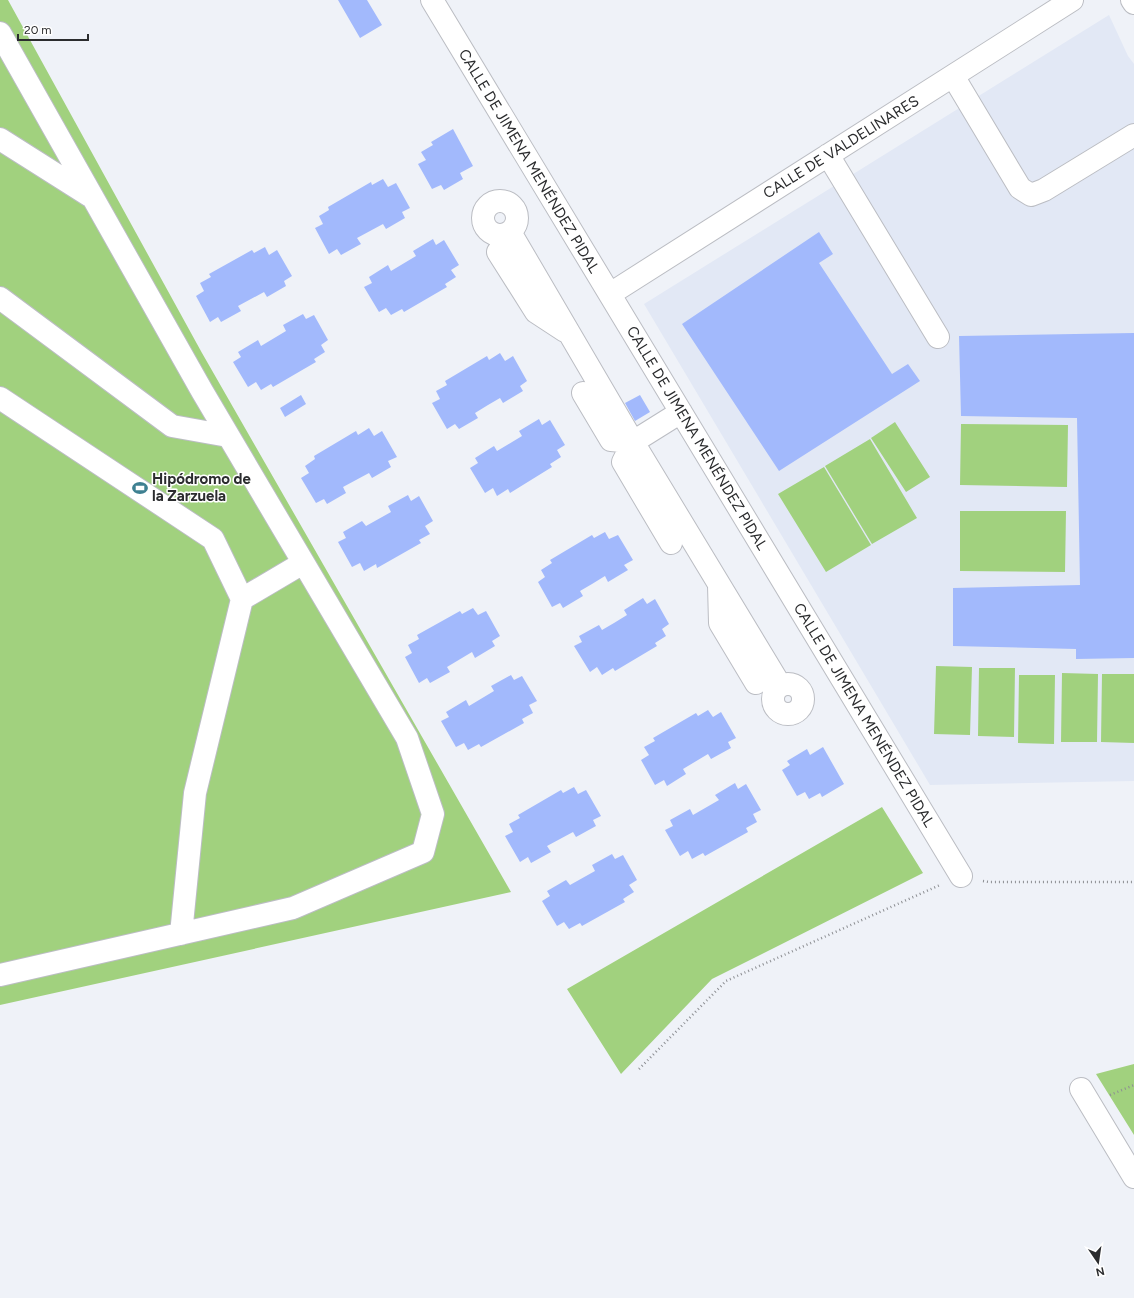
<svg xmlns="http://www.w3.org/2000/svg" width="1134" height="1298" font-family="Figtree,sans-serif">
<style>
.built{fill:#e2e8f5}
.green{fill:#a1d17e}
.building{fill:#a2b9fc}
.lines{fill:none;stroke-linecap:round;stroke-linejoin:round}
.minor-casing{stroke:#bbbdc3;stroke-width:24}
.path{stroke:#8d8f93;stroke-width:2.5;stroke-dasharray:1 3;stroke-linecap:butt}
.minor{stroke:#fff;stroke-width:22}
.labels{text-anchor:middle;stroke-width:3;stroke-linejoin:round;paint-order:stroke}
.street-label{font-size:15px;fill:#2b2c2e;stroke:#fff}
.poi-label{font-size:15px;font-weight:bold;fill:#2b2c2e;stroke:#fff;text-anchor:start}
</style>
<rect width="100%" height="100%" fill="#eff2f8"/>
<!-- built -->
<path class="built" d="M1109 15 1128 56 1134 64V781L930 785 644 304Z"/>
<!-- green -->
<path class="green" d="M0 0H8L202 353 511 892 0 1005Z
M895 422 930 477 906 492 871 438Z
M961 424 1068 425 1067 487 960 485Z
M870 439 917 518 872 544 825 466Z
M824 467 871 545 826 572 778 494Z
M960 511H1066L1065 572 960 571Z
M936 666 972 667 970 735 934 734Z
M979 668H1015L1014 737 978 736Z
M1062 673 1098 674 1097 742H1061Z
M1102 674H1134V743L1101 742Z
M1019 675H1055L1054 744 1018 743Z
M882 807 923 873 712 979 621 1074 567 989Z
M1134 1064V1135L1096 1074Z"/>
<!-- building -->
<path class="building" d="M338 0H367L382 25 360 38Z
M453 129 473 166 460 173 463 179 444 190 441 185 432 189 418 164 426 160 421 152 433 145 431 142Z
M383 179 388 187 396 183 410 208 402 212 405 218 386 229 383 224 357 238 361 244 341 255 337 249 329 254 315 228 323 224 319 216 329 210 328 207 371 182 372 185Z
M819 232 833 254 819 263 892 374 908 364 920 381 779 471 682 324Z
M433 239 436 245 444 240 459 265 451 270 456 277 445 284 447 287 404 312 402 309 391 315 386 308 379 312 364 287 372 283 369 277 388 265 391 271 416 256 413 251Z
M265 247 269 255 277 250 292 276 284 281 286 286 267 297 264 292 238 306 241 311 221 322 218 317 210 322 196 296 204 291 200 283 211 277 209 274 252 250 254 253Z
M303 314 306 319 314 315 328 340 321 345 325 352 314 359 316 362 273 387 271 384 261 390 256 382 248 387 233 362 241 357 238 352 258 340 261 346 286 331 283 325Z
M1134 333V658L1076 659V649L953 646V588L1080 585 1077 418 961 416 959 336Z
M500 353 505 361 513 356 527 381 520 386 523 391 503 403 500 398 488 405 475 413 478 418 459 429 455 424 447 429 432 403 440 399 436 391 447 385 445 381 487 356 489 360Z
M301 395 306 404 285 417 280 408Z
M640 395 650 412 635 421 625 403Z
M539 419 542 425 550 420 565 445 557 450 561 457 550 464 552 467 510 493 508 489 497 496 493 488 485 493 470 468 478 463 475 458 494 446 497 451 522 436 519 431Z
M369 428 374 436 382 431 397 457 388 461 391 467 372 478 369 473 343 487 346 493 327 504 324 499 316 503 301 478 309 473 305 466 315 459 314 456 356 431 358 435Z
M408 495 411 501 419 496 433 521 425 526 430 534 419 540 421 543 377 568 376 564 364 571 360 563 352 567 338 542 346 538 343 532 362 521 366 526 391 512 388 506Z
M605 532 609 539 618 535 633 560 624 565 628 570 608 582 605 576 592 584 580 591 583 596 563 608 560 603 552 607 538 582 545 577 541 570 552 563 550 560 592 535 594 538Z
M643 598 647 604 655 599 669 624 662 629 666 636 655 643 657 646 615 671 613 668 602 675 597 667 590 672 574 646 582 642 579 636 599 625 602 630 614 623 627 615 624 610Z
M473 608 478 615 486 611 500 636 492 641 495 646 475 658 472 652 447 667 450 672 430 683 427 678 419 683 405 657 412 653 408 645 419 639 417 635 460 611 462 614Z
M511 675 514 680 522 676 537 701 529 705 533 713 522 719 524 723 481 747 479 744 468 750 464 743 456 747 441 721 449 717 446 712 466 700 469 706 494 691 491 686Z
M708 710 713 717 721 712 736 738 728 742 731 748 711 759 708 754 683 769 686 774 667 786 664 780 655 785 641 760 649 755 644 747 655 741 653 738 696 713 698 716Z
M823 747 844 784 822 797 820 793 809 799 805 792 797 796 782 770 790 765 787 761 807 749 810 755Z
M735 783 738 789 746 784 761 810 753 814 757 822 746 828 748 832 705 856 703 853 692 859 688 851 680 856 665 830 673 826 670 820 690 809 693 815 719 800 715 795Z
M574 787 578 794 586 790 601 816 593 820 596 826 576 837 573 832 547 846 551 852 531 863 528 857 520 862 505 836 513 832 509 824 520 818 518 815 561 790 563 793Z
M612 854 615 859 623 855 637 880 629 885 634 892 623 899 625 902 582 926 580 923 569 929 564 922 557 926 542 901 550 896 547 891 566 880 570 885 595 871 592 865Z"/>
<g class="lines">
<defs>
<path id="minor" d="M432 0 961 876
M1132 0 1134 3
M0 33 202 391 407 738 433 814 423 852 293 908 0 975
M953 76 1020 188 1031 195 1044 190 1134 135
M0 139 90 196
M828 155 938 337
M483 218a17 17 0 1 1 34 0a17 17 0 1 1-34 0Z
M510 232 633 442 780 685
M498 252 536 312 565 331
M610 294 1072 0
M0 298 172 426 228 436
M583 393 611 440 633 442
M0 398 213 539 242 599 303 563
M671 543 623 462 633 442 681 412
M719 585 720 623 756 683
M773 699a15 15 0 1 1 30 0a15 15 0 1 1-30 0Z
M181 934 195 793 242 599
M1081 1089 1134 1177"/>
</defs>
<!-- minor casing -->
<use href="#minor" class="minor-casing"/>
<!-- path -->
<path class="path" d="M983 881 989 882H1134
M639 1069 726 981 940 885
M1110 1095 1134 1085"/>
<!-- minor -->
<use href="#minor" class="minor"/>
</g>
<!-- icons -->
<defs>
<symbol id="stadium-bare" viewBox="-9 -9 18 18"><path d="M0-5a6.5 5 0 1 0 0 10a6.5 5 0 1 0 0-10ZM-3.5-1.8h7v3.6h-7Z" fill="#3e8091" stroke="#fff" stroke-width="2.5" paint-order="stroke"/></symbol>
</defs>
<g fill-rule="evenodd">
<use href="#stadium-bare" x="129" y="477" width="22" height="22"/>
</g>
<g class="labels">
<!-- street labels -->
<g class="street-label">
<text transform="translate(841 147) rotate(-32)" y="5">CALLE DE VALDELINARES</text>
<text transform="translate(529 161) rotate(59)" y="5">CALLE DE JIMENA MENÉNDEZ PIDAL</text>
<text transform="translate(697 438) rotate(59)" y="5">CALLE DE JIMENA MENÉNDEZ PIDAL</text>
<text transform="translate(864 715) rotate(59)" y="5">CALLE DE JIMENA MENÉNDEZ PIDAL</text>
</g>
<!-- poi labels -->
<g class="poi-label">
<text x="152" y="484">Hipódromo de<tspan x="152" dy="17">la Zarzuela</tspan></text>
</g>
</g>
<!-- north arrow -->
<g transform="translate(1098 1262) rotate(167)" stroke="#ffffff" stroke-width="3" paint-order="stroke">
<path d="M0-3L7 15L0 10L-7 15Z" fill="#2b2c2e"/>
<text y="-6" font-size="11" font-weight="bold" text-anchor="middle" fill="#2b2c2e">N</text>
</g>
<!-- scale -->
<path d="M18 34v6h70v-6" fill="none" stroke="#2b2c2e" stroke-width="2"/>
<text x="24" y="34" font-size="12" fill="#2b2c2e" stroke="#ffffff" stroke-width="3" paint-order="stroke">20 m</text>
</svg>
